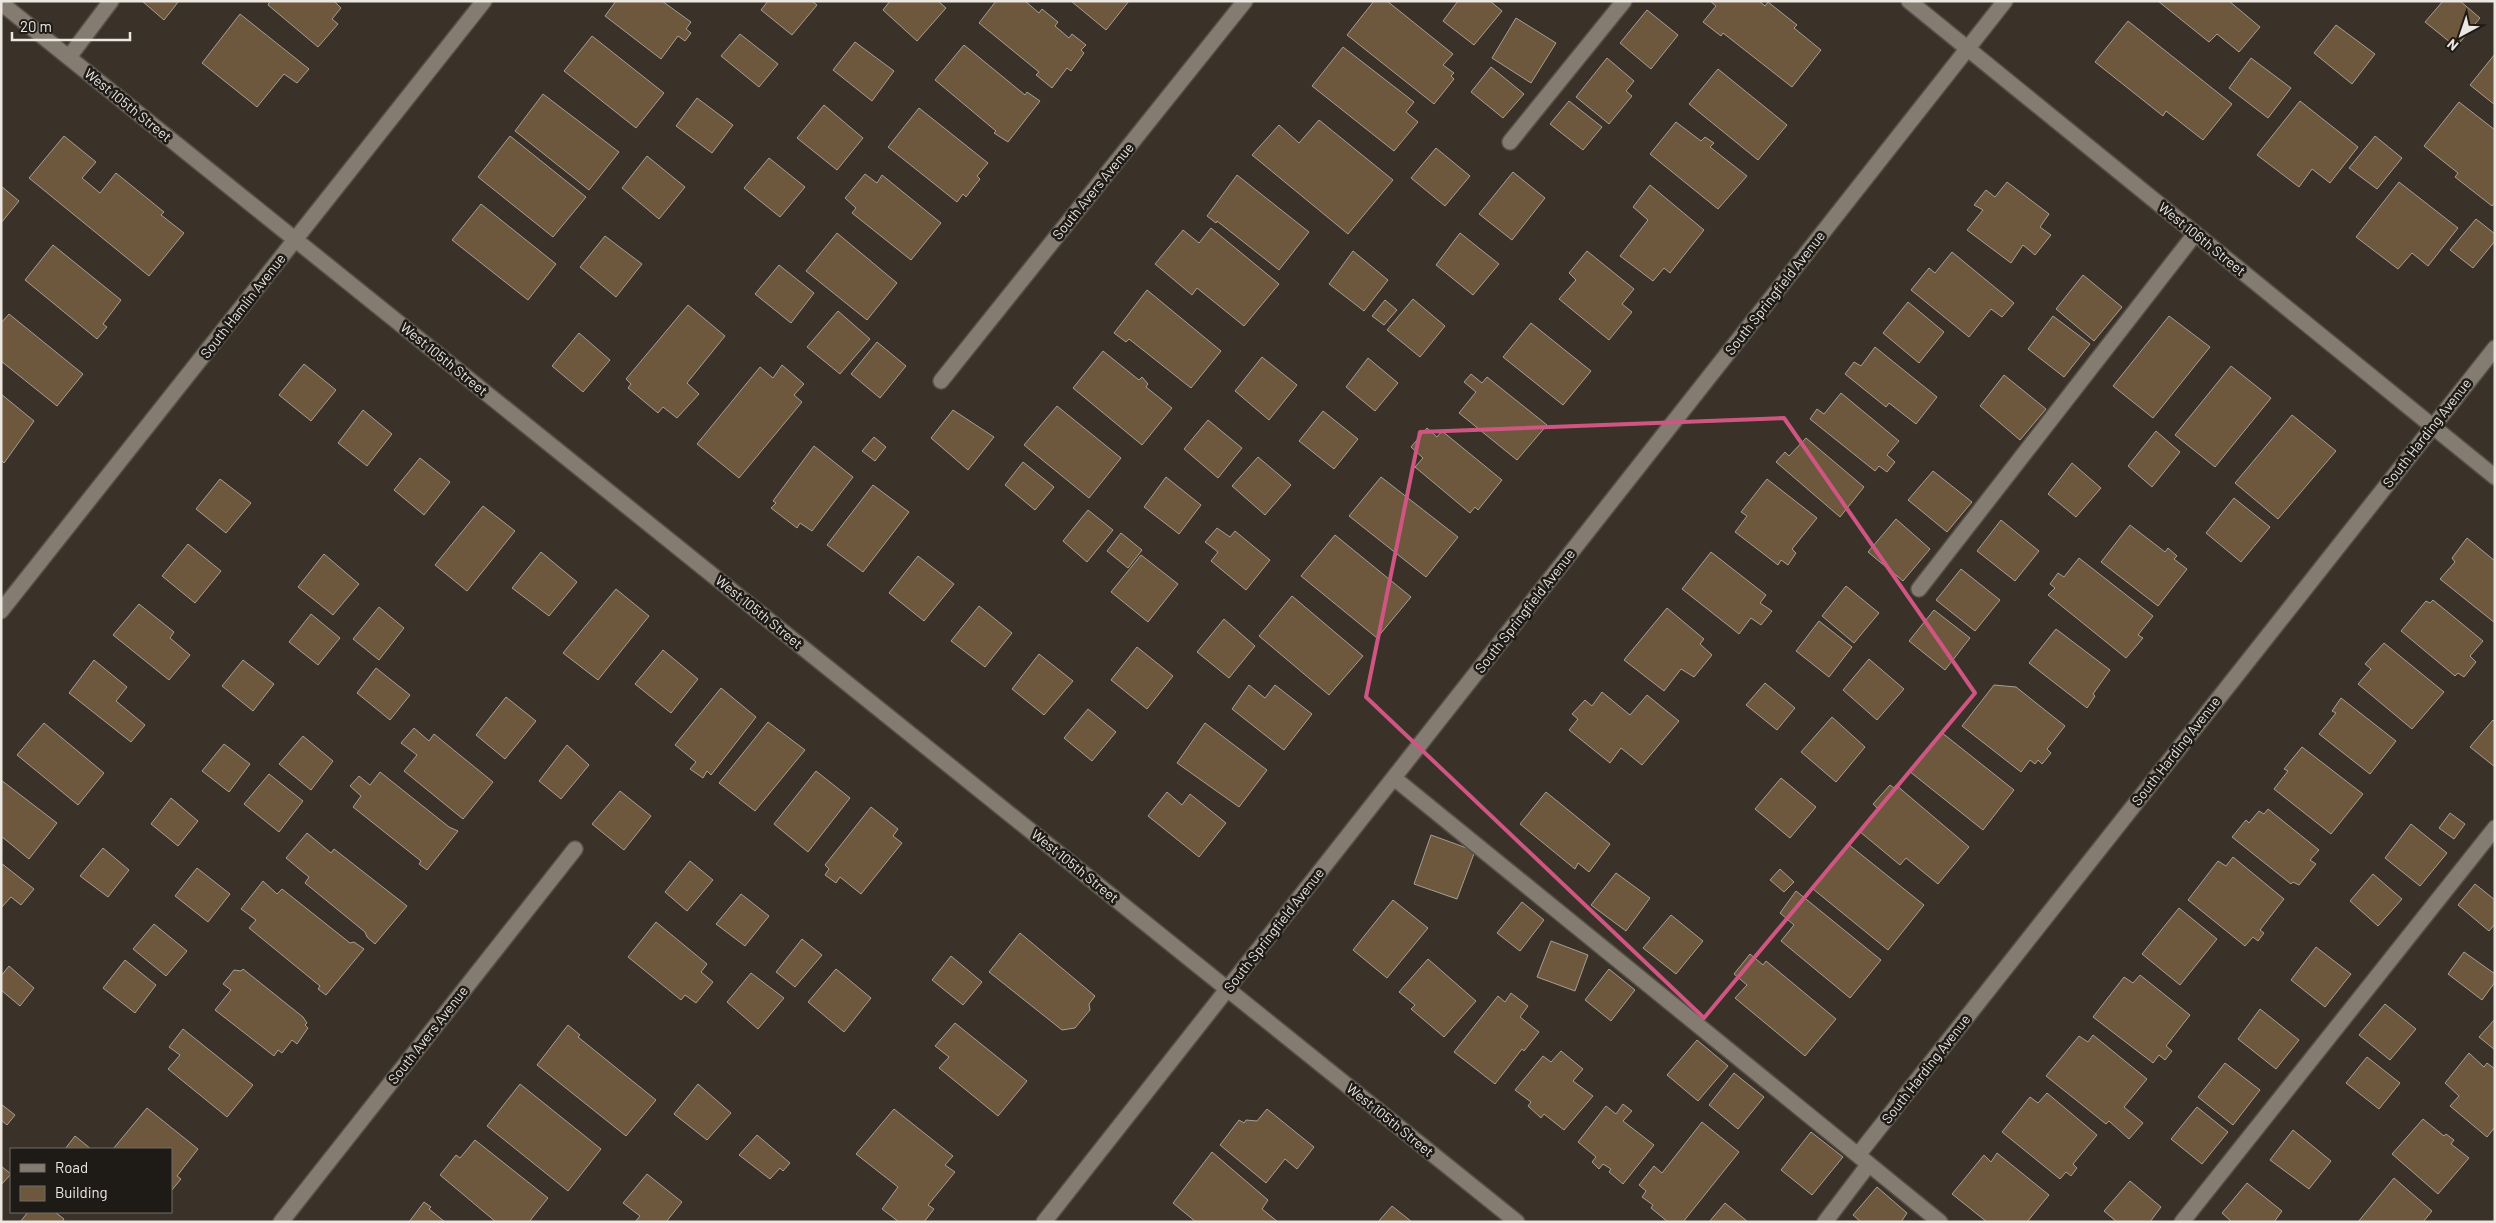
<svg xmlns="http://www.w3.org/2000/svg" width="2496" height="1223" font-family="Barlow,sans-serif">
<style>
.building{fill:#6d583e;stroke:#a79e93}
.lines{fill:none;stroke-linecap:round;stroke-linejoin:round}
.minor-casing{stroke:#564f47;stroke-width:18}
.minor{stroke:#857c71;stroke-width:15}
.marked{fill:none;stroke:#cf5683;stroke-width:4;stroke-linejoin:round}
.labels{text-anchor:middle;stroke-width:5;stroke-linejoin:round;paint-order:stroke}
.street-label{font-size:14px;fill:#ece7e1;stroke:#1e1a16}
</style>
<rect width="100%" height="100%" fill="#3a3228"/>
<!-- building -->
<path class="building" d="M142 1H179L164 20Z
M270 1H334L341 8 332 19 338 24 318 47 268 5Z
M616 1H662L691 22 686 29 691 33 685 41 678 36 661 59 605 16Z
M768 1H812L817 5 792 35 761 10Z
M890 1H938L946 8 917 41 883 10Z
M996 1H1025L1039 13 1042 9 1058 22 1055 26 1069 38 1072 34 1086 45 1081 50 1084 53 1071 71 1067 68 1052 88 1036 75 1039 72 979 23Z
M1071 1H1129L1106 30Z
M1374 1H1387L1453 54 1443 65 1454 73 1451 76 1454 79 1434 104 1347 35Z
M1458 1H1490L1502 11 1474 45 1443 21Z
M1710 1H1759L1765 6 1768 2 1797 25 1794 28 1821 50 1792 87 1723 33 1721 36 1703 22 1716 6Z
M2158 1H2229L2260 27 2239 52 2217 34 2209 42Z
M2443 1H2460L2480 18 2456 47 2425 22Z
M1647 10 1678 35 1651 69 1620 43Z
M240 14 309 69 297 83 284 74 257 107 202 63Z
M1516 18 1556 43 1531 83 1492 58Z
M2128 21 2232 104 2203 140 2166 111 2163 116 2095 62Z
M2336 25 2375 54 2352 84 2314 53Z
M740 34 778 64 759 87 721 56Z
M592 36 664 93 636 128 564 71Z
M855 42 894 71 872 101 833 70Z
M964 45 1025 95 1027 92 1040 101 1008 142 994 133 996 131 935 80Z
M1343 47 1414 102 1406 112 1418 122 1394 151 1312 86Z
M2495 54V105L2470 85Z
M1607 58 1634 81 1626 91 1632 96 1609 124 1576 97Z
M2251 58 2291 88 2268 118 2229 88Z
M1491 67 1524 94 1503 118 1471 92Z
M1718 69 1787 125 1758 160 1689 104Z
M543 94 619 152 589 190 515 131Z
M697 98 733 125 712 153 676 126Z
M1569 101 1602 127 1583 150 1550 124Z
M2300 101 2358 147 2330 183 2312 169 2299 187 2257 155Z
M2459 102 2495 130V202L2492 206 2455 177 2458 173 2424 146Z
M824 105 863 138 837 170 797 138Z
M919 108 988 163 977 176 980 179 966 197 963 194 957 202 888 147Z
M1319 120 1393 180 1348 234 1252 155 1279 125 1299 143Z
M1676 122 1701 141 1705 137 1714 143 1710 147 1747 176 1718 209 1650 154Z
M64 136 96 162 82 178 100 193 116 173 164 212 161 215 184 233 149 276 29 178Z
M510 136 586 197 553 237 478 177Z
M2375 136 2402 158 2377 189 2349 168Z
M1436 148 1470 176 1445 206 1411 178Z
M647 156 685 187 659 219 622 188Z
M769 158 805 187 780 217 744 188Z
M1513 172 1545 198 1512 240 1479 214Z
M865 174 877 183 882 175 941 223 911 260 852 213 856 208 845 198Z
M1237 175 1309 232 1279 270 1217 221 1216 223 1207 216Z
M2007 182 2049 214 2040 227 2051 235 2035 255 2023 245 2011 263 1967 230 1983 210 1974 205 1986 190 1995 197Z
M2399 182 2458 228 2428 266 2412 253 2398 269 2356 237Z
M1650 185 1704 230 1670 273 1664 268 1653 281 1620 256 1648 220 1633 207Z
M1 186 19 201 1 223Z
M481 204 556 264 528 300 452 240Z
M2476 219 2495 234V241L2473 268 2450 250Z
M1211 228 1279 284 1244 326 1197 288 1192 295 1155 264 1183 230 1199 243Z
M837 233 897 283 867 320 806 271Z
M1460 233 1499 264 1473 295 1436 265Z
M605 236 642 264 616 297 580 267Z
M53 245 121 300 103 324 107 327 97 339 25 280Z
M1353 251 1388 280 1364 311 1329 284Z
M1587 251 1634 289 1622 304 1632 312 1609 340 1559 299 1576 280 1569 273Z
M1952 252 2014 303 2002 317 1991 309 1969 337 1911 290 1929 268 1935 273Z
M779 265 814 293 791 323 755 294Z
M2083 275 2122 307 2094 341 2056 309Z
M1147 290 1221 351 1191 388 1129 339 1126 342 1114 333Z
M1413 299 1445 326 1420 357 1387 330Z
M1385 300 1397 310 1384 325 1372 316Z
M1908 302 1944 332 1919 363 1883 333Z
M688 305 725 336 687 383 699 394 677 418 663 407 658 413 628 388 631 384 626 379Z
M838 311 870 339 840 374 807 347Z
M9 314 83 374 57 406 1 361V323Z
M2053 316 2090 344 2064 377 2028 349Z
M2169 316 2210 347 2153 418 2113 386Z
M1531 323 1591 371 1563 405 1503 357Z
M579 333 610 360 583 392 552 366Z
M877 342 906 366 880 398 851 374Z
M1875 347 1937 397 1916 424 1889 403 1886 407 1845 374 1854 362 1861 366Z
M1103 351 1139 380 1142 377 1148 384 1146 387 1172 408 1142 445 1073 388Z
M1262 357 1297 385 1269 420 1235 391Z
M1368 358 1398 383 1375 411 1346 387Z
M304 364 336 390 311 421 279 395Z
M782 365 804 384 794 395 802 402 739 478 697 444 760 367 773 378Z
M2231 366 2271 398 2215 467 2175 435Z
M1471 374 1482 383 1487 377 1547 425 1517 460 1459 413 1476 392 1464 382Z
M2004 375 2046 409 2020 440 1980 406Z
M1841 393 1899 441 1887 455 1895 462 1887 472 1879 466 1875 471 1810 419 1817 409 1824 414Z
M1 394 34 421 4 463 1 460Z
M1057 406 1121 458 1089 498 1024 445Z
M363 410 392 434 367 466 338 443Z
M953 410 994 437 968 470 931 438Z
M1323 411 1358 439 1334 469 1299 441Z
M2292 415 2336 451 2278 519 2235 483Z
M1208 420 1242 448 1218 478 1184 449Z
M1427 428 1437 437 1442 431 1502 480 1478 510 1475 507 1470 513 1415 467 1423 458 1411 447Z
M2156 431 2180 452 2152 487 2128 466Z
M874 437 886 447 875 461 862 451Z
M1806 438 1864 487 1840 517 1776 462 1785 452 1789 456Z
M814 446 853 477 812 531 800 523 797 528 771 508 776 503 773 501Z
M1258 457 1291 485 1265 515 1232 486Z
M420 458 450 482 424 515 394 490Z
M1023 462 1054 487 1035 510 1005 485Z
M2072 463 2101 488 2076 517 2048 494Z
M1933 471 1972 502 1947 532 1908 500Z
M1166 477 1201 505 1179 534 1144 507Z
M1381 477 1458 537 1426 577 1349 516Z
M220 479 251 503 226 533 196 509Z
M1767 479 1817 518 1792 549 1796 553 1788 565 1781 560 1778 565 1735 532 1747 516 1741 512Z
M873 485 909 512 863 572 827 545Z
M2234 498 2270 527 2241 562 2206 533Z
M483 506 515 531 467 591 435 565Z
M1088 510 1113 530 1087 562 1063 541Z
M1896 519 1930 549 1903 581 1868 552Z
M2001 520 2039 551 2015 581 1977 551Z
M2130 525 2165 552 2168 548 2177 556 2174 559 2187 569 2158 606 2101 562Z
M1217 528 1230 537 1235 531 1270 560 1246 590 1211 561 1218 552 1205 542Z
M1121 533 1142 550 1128 568 1107 551Z
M1335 535 1411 597 1377 638 1301 576Z
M2467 538 2495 561V623L2440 579 2455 562 2452 558Z
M188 544 221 571 195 603 162 576Z
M541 552 577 582 549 616 512 588Z
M1711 552 1766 595 1760 603 1772 611 1761 625 1751 618 1739 634 1682 589Z
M324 554 359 584 333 615 298 587Z
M1141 555 1178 584 1148 622 1111 592Z
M918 556 954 584 924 621 889 593Z
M2079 558 2153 616 2138 635 2143 638 2126 658 2048 595 2055 588 2050 584 2058 573 2064 577Z
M1961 569 2000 600 1975 631 1936 600Z
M1846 586 1879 613 1854 643 1822 616Z
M616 589 649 616 598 680 563 653Z
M1292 596 1363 656 1329 695 1259 636Z
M2433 600 2483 641 2470 656 2476 662 2464 677 2458 673 2455 676 2401 631 2426 601 2430 603Z
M139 604 174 632 170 638 190 655 169 680 113 635Z
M979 606 1012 633 985 667 951 641Z
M379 607 404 628 379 660 353 639Z
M1667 608 1704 639 1700 644 1712 655 1694 677 1681 669 1664 691 1624 660Z
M1934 610 1970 638 1945 670 1909 641Z
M311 614 340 638 318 665 289 642Z
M1224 619 1255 646 1229 678 1197 652Z
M1819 621 1852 647 1829 677 1796 651Z
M2056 629 2110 670 2093 694 2095 696 2087 708 2029 663Z
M2384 643 2444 692 2412 729 2358 684 2371 669 2365 664Z
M1137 647 1173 676 1147 709 1111 680Z
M663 650 698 679 671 713 635 684Z
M1039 654 1073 681 1044 715 1012 689Z
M1869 659 1904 689 1877 720 1843 690Z
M94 660 127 687 116 701 145 725 131 742 69 693Z
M243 660 274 684 253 711 222 686Z
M376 668 410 695 390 720 357 693Z
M1765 683 1795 708 1777 730 1746 705Z
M1249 685 1265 698 1275 685 1312 714 1284 750 1232 709Z
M1994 685 2016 687 2065 726 2047 749 2051 753 2042 764 2038 760 2035 764 2030 760 2021 772 1962 726Z
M721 688 756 717 711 775 707 771 703 778 690 769 696 762 675 745Z
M1602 692 1630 715 1647 695 1679 721 1642 765 1621 748 1610 763 1569 730 1578 719 1572 714 1585 700 1592 706Z
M506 697 536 721 505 759 476 735Z
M2341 698 2396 741 2370 774 2319 734 2336 713 2332 711Z
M1088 709 1116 732 1092 761 1064 738Z
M1832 717 1865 747 1836 782 1801 752Z
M2493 720 2495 722V767L2470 747Z
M768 722 805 750 755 811 719 783Z
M44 723 104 773 78 805 17 755Z
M1205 723 1267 770 1239 807 1177 763Z
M414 728 429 741 434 734 493 782 463 819 404 771 417 755 401 743Z
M1941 732 2014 790 1983 830 1909 771Z
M303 736 333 761 311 790 279 764Z
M224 744 250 764 229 792 202 771Z
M567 745 589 765 561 799 539 781Z
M2302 747 2363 794 2331 834 2274 789 2288 771 2284 769Z
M816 771 850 798 808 852 774 824Z
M380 772 449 827 458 831 427 870 419 864 421 861 353 807 361 796 350 786 359 776 370 785Z
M269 774 303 801 279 832 244 804Z
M1781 778 1816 807 1790 838 1755 809Z
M1 780 57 823 29 859 1 836Z
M1890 785 1894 788 1896 785 1969 847 1938 884 1906 858 1900 865 1859 831 1878 809 1873 804Z
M620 791 651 816 624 850 592 824Z
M1167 792 1182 805 1190 794 1226 823 1199 857 1148 816Z
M1546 792 1610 844 1589 872 1578 863 1575 869 1520 824Z
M171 798 198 821 178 846 151 824Z
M871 807 898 829 893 836 902 843 861 894 840 877 836 883 825 875 829 869 825 865Z
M2268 809 2319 850 2310 860 2316 864 2299 885 2293 882 2291 884 2232 837 2246 820 2249 823 2259 811 2264 814Z
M2450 813 2465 824 2454 839 2439 828Z
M2411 824 2447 853 2420 886 2385 858Z
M307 833 331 853 334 849 407 906 375 944 367 937 365 932 305 883 309 877 286 858Z
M1431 835 1475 851 1457 899 1414 884Z
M1848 844 1924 905 1888 950 1813 889Z
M103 848 129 870 108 897 80 876Z
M2233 857 2284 899 2260 930 2264 933 2258 941 2253 937 2245 946 2188 900 2218 861 2226 866Z
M690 861 713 880 687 911 665 892Z
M1 863 34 889 21 905 11 897 1 908Z
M197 868 230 894 208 922 175 896Z
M1780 869 1794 882 1784 892 1770 880Z
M1616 873 1650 898 1626 931 1591 905Z
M2373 874 2402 899 2378 926 2350 901Z
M263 881 277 894 282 889 350 943 354 942 364 949 326 995 318 989 320 986 249 928 256 920 241 909Z
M2475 884 2495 900V924L2489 931 2458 905Z
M1796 891 1881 960 1850 998 1781 941 1794 925 1780 913Z
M741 894 769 916 745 946 716 924Z
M1393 900 1428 928 1387 978 1353 950Z
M1522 902 1544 920 1520 951 1497 933Z
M2179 908 2217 939 2180 985 2142 954Z
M1671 915 1703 941 1676 974 1643 948Z
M656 922 707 964 701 972 713 982 696 1003 685 995 681 1000 628 957Z
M154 924 187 951 166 976 133 949Z
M1020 933 1095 996 1089 1004 1090 1010 1075 1028 1062 1030 989 972Z
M802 939 822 955 795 987 776 972Z
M1551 941 1588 955 1575 991 1537 977Z
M2316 947 2351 974 2325 1007 2291 980Z
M2464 952 2495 974V982L2482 1000 2448 974Z
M1750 954 1763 965 1766 961 1836 1019 1805 1056 1735 998 1747 985 1734 974Z
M951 956 982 982 963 1005 932 980Z
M1428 959 1476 1001 1444 1037 1411 1009 1415 1005 1399 992Z
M125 960 156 985 135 1013 103 988Z
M9 966 34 988 20 1006 1 990V976Z
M243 969 303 1017 307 1023 305 1025 308 1028 297 1044 292 1040 282 1053 278 1050 274 1056 215 1010 231 990 223 984 234 970 241 971Z
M836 969 871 998 844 1032 808 1002Z
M1609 969 1635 990 1611 1021 1585 1000Z
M751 973 784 998 758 1029 727 1002Z
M2140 975 2190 1015 2166 1046 2172 1051 2165 1060 2159 1055 2153 1063 2093 1017 2124 977 2133 983Z
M1511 993 1528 1006 1520 1017 1539 1032 1524 1051 1522 1049 1495 1084 1454 1052 1498 996 1505 1002Z
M2385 1004 2416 1029 2390 1060 2359 1035Z
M2260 1009 2299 1040 2276 1069 2238 1039Z
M2495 1019V1050L2479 1037Z
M955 1023 1027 1081 998 1116 939 1068 949 1057 935 1046Z
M568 1025 580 1035 578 1037 656 1100 626 1136 537 1065Z
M183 1029 253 1085 227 1117 168 1069 180 1055 169 1047Z
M2093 1035 2147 1079 2124 1107 2143 1123 2129 1139 2109 1121 2106 1124 2046 1076 2079 1036 2088 1042Z
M1697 1040 1728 1066 1698 1101 1667 1075Z
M1561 1051 1583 1069 1573 1081 1593 1096 1564 1130 1544 1114 1541 1118 1528 1106 1531 1102 1515 1090 1543 1056 1551 1062Z
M2469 1053 2484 1067 2487 1063 2495 1069V1127L2487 1137 2450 1106 2459 1096 2445 1083Z
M2367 1057 2400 1083 2379 1109 2346 1083Z
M2225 1063 2260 1090 2233 1125 2198 1097Z
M1734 1073 1764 1097 1738 1129 1709 1105Z
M520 1084 601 1149 568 1191 487 1126Z
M698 1084 731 1113 707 1140 674 1114Z
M2047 1093 2097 1135 2073 1164 2077 1168 2071 1176 2066 1172 2060 1179 2002 1132 2030 1097 2038 1103Z
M1 1104 15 1115 7 1125 1 1120Z
M1623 1104 1632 1111 1623 1121 1654 1145 1623 1184 1609 1172 1611 1169 1603 1164 1599 1169 1592 1162 1596 1157 1578 1142 1606 1106 1616 1114Z
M2197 1107 2228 1132 2202 1164 2171 1139Z
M147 1108 198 1149 177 1176 181 1179 171 1191V1149H113Z
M894 1109 953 1156 945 1165 955 1172 928 1205 934 1209 924 1222H899L882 1209 898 1187 856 1154Z
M1267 1109 1314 1147 1297 1169 1285 1159 1266 1183 1220 1145 1239 1120 1244 1123 1246 1120 1257 1121Z
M2423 1119 2444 1136 2446 1134 2454 1140 2451 1144 2469 1158 2438 1194 2392 1154Z
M1702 1122 1739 1152 1683 1222H1668L1651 1208 1653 1205 1642 1197 1646 1191 1639 1185 1654 1166 1662 1173Z
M2293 1130 2331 1161 2309 1189 2270 1160Z
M1811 1132 1843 1157 1812 1195 1781 1170Z
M757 1135 790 1163 783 1171 780 1168 770 1179 739 1155Z
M75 1136 91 1149H65Z
M475 1140 548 1198 529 1222H496L440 1175 456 1155 460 1158Z
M1212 1152 1268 1200 1262 1209 1278 1222H1196L1173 1203Z
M1997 1153 2049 1195 2027 1222H1987L1952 1194 1984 1155 1991 1162Z
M1 1166 11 1174 1 1185Z
M647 1174 682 1202 666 1222H635L640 1216 623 1203Z
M2394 1178 2432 1211 2423 1222H2358Z
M2130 1181 2161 1207 2150 1222H2117L2104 1211Z
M2247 1183 2282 1211 2274 1222H2232L2222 1213Z
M1877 1187 1907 1213 1901 1222H1861L1853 1215Z
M424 1202 431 1207 429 1209 445 1222H409Z
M1725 1203 1748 1222H1709Z
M1392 1206 1412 1222H1378Z
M28 1212H55L64 1219 62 1222H20Z"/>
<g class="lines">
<defs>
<path id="minor" d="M1909 1 2495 477
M1 3 1517 1222
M69 57 111 1
M1510 142 1624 1
M941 381 1245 1
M1919 589 2195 234
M1 611 484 1
M1394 778 1940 1222
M1858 1155 2495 348
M281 1222 575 849
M1044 1222 2005 1
M1825 1222 1869 1164
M2182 1222 2495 828"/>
</defs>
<!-- minor casing -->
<use href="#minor" class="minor-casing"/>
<!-- minor -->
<use href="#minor" class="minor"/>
</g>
<!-- marked area -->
<path class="marked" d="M1784 418 1975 693 1704 1018 1366 697 1420 432Z"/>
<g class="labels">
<!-- street labels -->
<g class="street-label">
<text transform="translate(128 105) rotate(39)" y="5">West 105th Street</text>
<text transform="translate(1093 191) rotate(-51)" y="5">South Avers Avenue</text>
<text transform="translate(2202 239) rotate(39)" y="5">West 106th Street</text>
<text transform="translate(1775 293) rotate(-52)" y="5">South Springfield Avenue</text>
<text transform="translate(243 306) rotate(-52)" y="5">South Hamlin Avenue</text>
<text transform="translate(444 359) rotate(39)" y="5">West 105th Street</text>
<text transform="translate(2427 433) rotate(-52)" y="5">South Harding Avenue</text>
<text transform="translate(1525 611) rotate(-52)" y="5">South Springfield Avenue</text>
<text transform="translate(759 612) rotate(39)" y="5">West 105th Street</text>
<text transform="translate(2176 751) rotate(-52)" y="5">South Harding Avenue</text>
<text transform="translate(1075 866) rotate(39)" y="5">West 105th Street</text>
<text transform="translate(1274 930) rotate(-52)" y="5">South Springfield Avenue</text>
<text transform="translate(428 1035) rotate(-52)" y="5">South Avers Avenue</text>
<text transform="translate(1926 1069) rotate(-52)" y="5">South Harding Avenue</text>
<text transform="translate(1390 1120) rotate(39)" y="5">West 105th Street</text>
</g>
</g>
<!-- border -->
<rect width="2496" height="1223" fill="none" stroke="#ece7e1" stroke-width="5"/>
<!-- legend -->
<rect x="10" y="1148" width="162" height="65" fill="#1e1a16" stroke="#706c67"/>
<rect x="20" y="1164" width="25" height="8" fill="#857c71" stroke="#706c67"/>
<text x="55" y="1173" font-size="15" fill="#ece7e1">Road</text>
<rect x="20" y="1186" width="25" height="15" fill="#6d583e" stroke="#706c67"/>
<text x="55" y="1198" font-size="15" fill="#ece7e1">Building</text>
<!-- north arrow -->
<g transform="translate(2461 35) rotate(220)" stroke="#1e1a16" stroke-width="4" paint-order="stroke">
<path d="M0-4L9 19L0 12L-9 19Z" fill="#ece7e1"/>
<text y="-8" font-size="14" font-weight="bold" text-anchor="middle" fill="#ece7e1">N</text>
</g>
<!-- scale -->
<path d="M12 32v8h118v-8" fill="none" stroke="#ece7e1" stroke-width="2.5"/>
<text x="20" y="32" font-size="15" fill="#ece7e1" stroke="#1e1a16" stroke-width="4" paint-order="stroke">20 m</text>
</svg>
